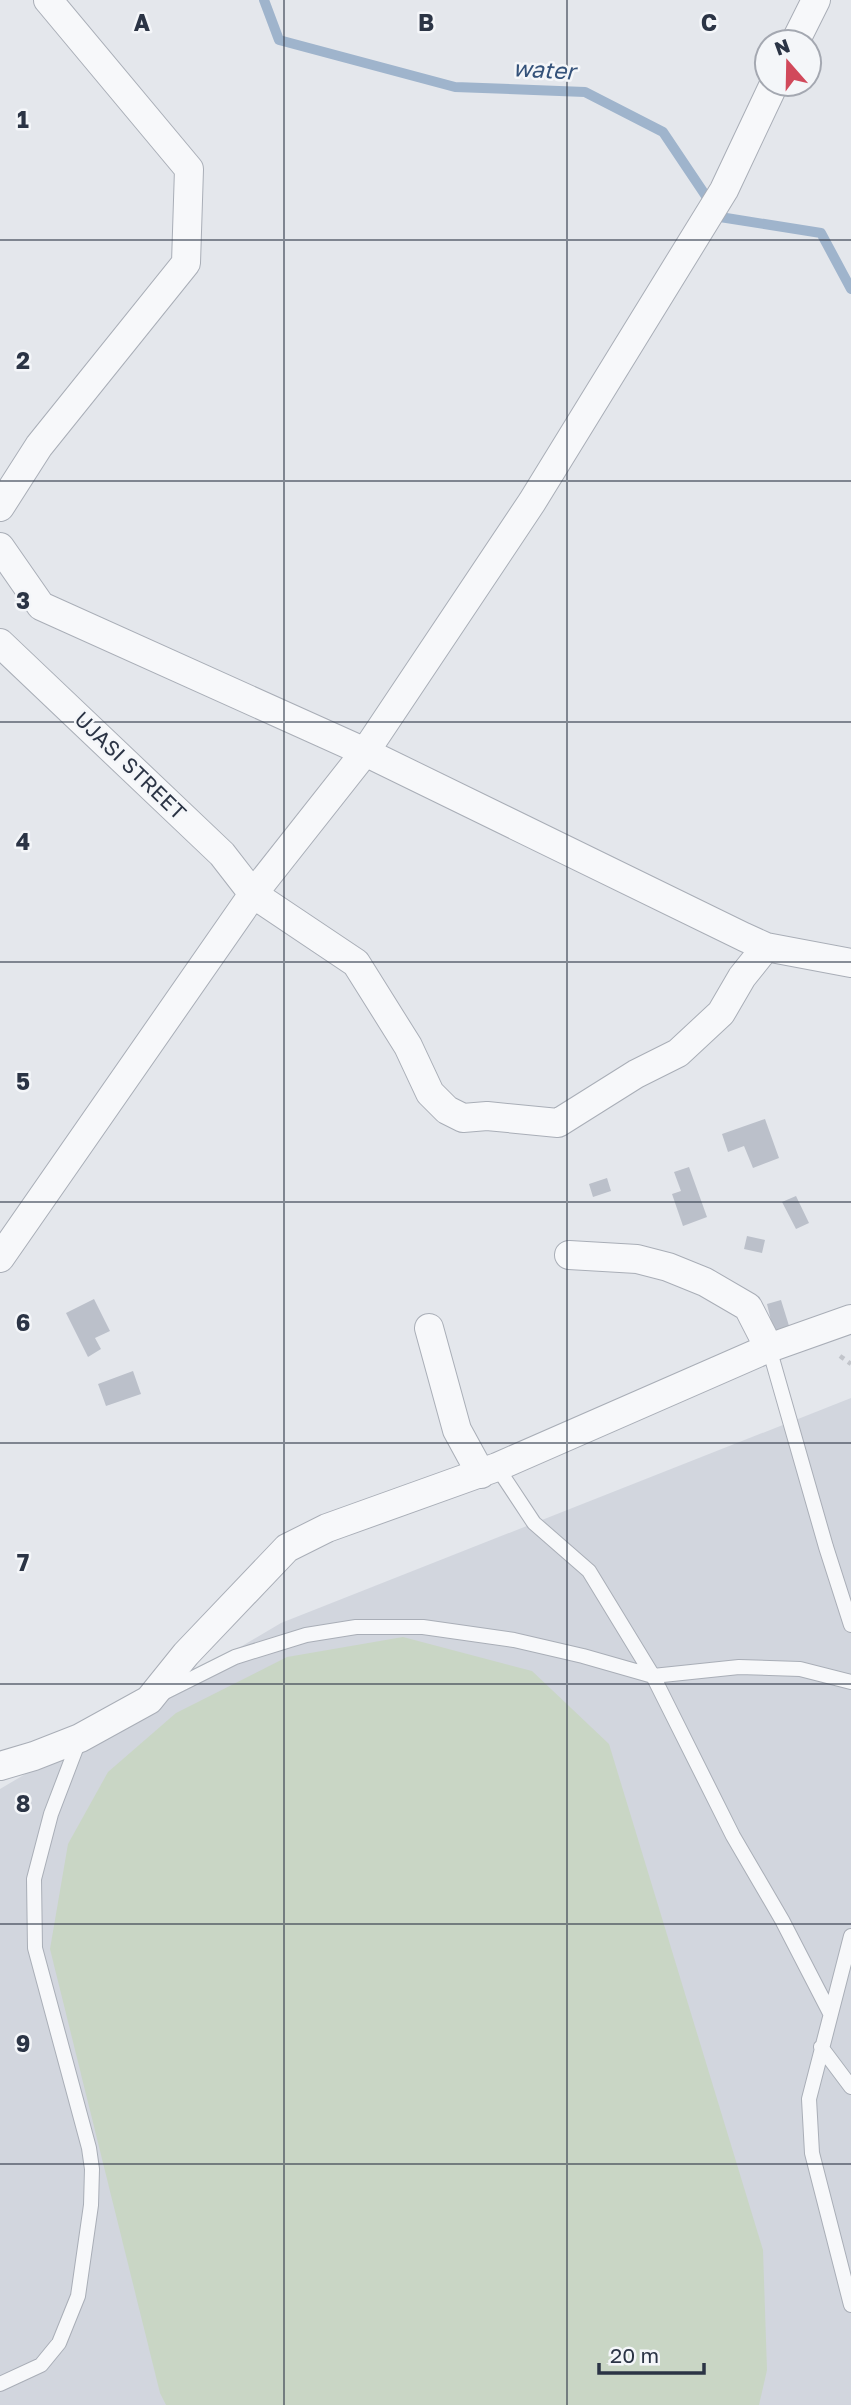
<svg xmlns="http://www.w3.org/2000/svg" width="851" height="2405" font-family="'Golos Text',sans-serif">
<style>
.built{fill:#d2d6de}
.green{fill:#c9d6c5}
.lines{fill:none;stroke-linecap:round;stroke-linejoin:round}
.stream{stroke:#9fb4cc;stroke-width:10}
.building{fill:#bbc0ca}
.service-casing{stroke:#a9aeb7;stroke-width:16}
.minor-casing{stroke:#a9aeb7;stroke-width:30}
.path{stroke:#c2c5cb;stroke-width:4.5;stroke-dasharray:5 5;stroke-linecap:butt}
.service{stroke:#f7f8fa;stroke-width:14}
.minor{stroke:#f7f8fa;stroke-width:28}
.grid{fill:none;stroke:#2b3445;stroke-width:2;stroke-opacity:0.55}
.labels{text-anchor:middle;stroke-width:5;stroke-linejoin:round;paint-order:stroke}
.street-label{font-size:21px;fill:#2b3445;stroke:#f4f6f9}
.water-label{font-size:23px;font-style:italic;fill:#34527a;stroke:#f4f6f9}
.grid-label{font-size:23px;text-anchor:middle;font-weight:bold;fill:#2b3445;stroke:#f4f6f9;stroke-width:5;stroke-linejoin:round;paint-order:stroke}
</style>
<rect width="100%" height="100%" fill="#e4e7ec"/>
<!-- built -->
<path class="built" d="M851 1398V2405H0V1789L281 1623Z"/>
<!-- green -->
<path class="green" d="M403 1637 532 1671 609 1744 763 2250 767 2370 759 2405H166L160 2393 50 1949 68 1844 108 1772 176 1713 287 1657Z"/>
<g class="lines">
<!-- stream -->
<path class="stream" d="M264 0 279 40 455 87 585 92 663 132 720 217 821 233 851 289"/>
</g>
<!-- building -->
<path class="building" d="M765 1119 779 1158 753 1168 744 1146 728 1152 722 1134Z
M689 1167 707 1217 683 1226 672 1194 681 1191 674 1172Z
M607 1178 611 1191 593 1197 589 1184Z
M796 1196 809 1223 796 1229 782 1202Z
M747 1236 765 1240 762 1253 744 1249Z
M94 1299 110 1331 95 1338 101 1349 88 1357 66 1313Z
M781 1300 790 1329 774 1333 767 1304Z
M133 1371 141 1394 106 1406 98 1384Z"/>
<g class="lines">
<defs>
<path id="service" d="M769 1348 826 1547 851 1625
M497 1467 534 1523 589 1571 653 1676 733 1836 782 1920 830 2013
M163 1693 235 1657 306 1635 356 1627H423L514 1640 583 1656 653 1676 739 1667 800 1669 851 1682
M851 1936 809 2099 812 2153 851 2305
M821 2047 851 2087
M0 2384 41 2365 59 2343 78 2296 91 2205 92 2169 89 2148 35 1948 34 1879 51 1814 80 1738"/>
<path id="minor" d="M795 42 816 0
M0 507 39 446 186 263 189 169 48 0
M0 547 41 606 365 752 744 937 766 947 851 963
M0 643 222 854 253 894 356 963 408 1046 430 1093 447 1110 463 1118 487 1116 558 1123 636 1074 678 1053 721 1013 742 977 766 947
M569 1255 637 1259 668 1267 705 1282 748 1307 769 1348
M0 1258 253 894 365 752 532 502 724 190 774 84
M429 1328 457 1430 481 1474
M0 1766 34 1756 80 1738 149 1700 186 1654 287 1548 327 1528 497 1467 769 1348 851 1319"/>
</defs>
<!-- service casing -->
<use href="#service" class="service-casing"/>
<!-- minor casing -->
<use href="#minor" class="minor-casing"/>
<!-- path -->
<path class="path" d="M840 1356 851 1364"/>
<!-- service -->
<use href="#service" class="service"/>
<!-- minor -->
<use href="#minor" class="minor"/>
</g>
<!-- grid -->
<path class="grid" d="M284 0V2405M567 0V2405M0 240H851M0 481H851M0 722H851M0 962H851M0 1202H851M0 1443H851M0 1684H851M0 1924H851M0 2164H851"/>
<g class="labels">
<!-- street labels -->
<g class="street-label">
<text transform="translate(130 766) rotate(44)" y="7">UJASI STREET</text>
</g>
<!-- water labels -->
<g class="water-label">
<text transform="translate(544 70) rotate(3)" y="8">water</text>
</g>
</g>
<g class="grid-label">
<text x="142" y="31">A</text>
<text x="426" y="31">B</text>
<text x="709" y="31">C</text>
<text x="23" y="128">1</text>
<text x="23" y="369">2</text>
<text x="23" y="609">3</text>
<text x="23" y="850">4</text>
<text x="23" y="1090">5</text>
<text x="23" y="1331">6</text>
<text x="23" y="1571">7</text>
<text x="23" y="1812">8</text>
<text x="23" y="2052">9</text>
</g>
<!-- north arrow -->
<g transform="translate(788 63) rotate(340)"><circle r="33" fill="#f4f6f9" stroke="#a4a8b1" stroke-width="2"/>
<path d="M0-5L12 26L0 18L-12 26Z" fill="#d1495b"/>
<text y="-10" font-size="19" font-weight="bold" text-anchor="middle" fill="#2b3445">N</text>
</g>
<!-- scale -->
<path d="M599 2363v10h105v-10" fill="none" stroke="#2b3445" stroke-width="3.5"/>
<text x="610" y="2363" font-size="21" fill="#2b3445" stroke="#f4f6f9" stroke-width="5" paint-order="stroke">20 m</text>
</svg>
